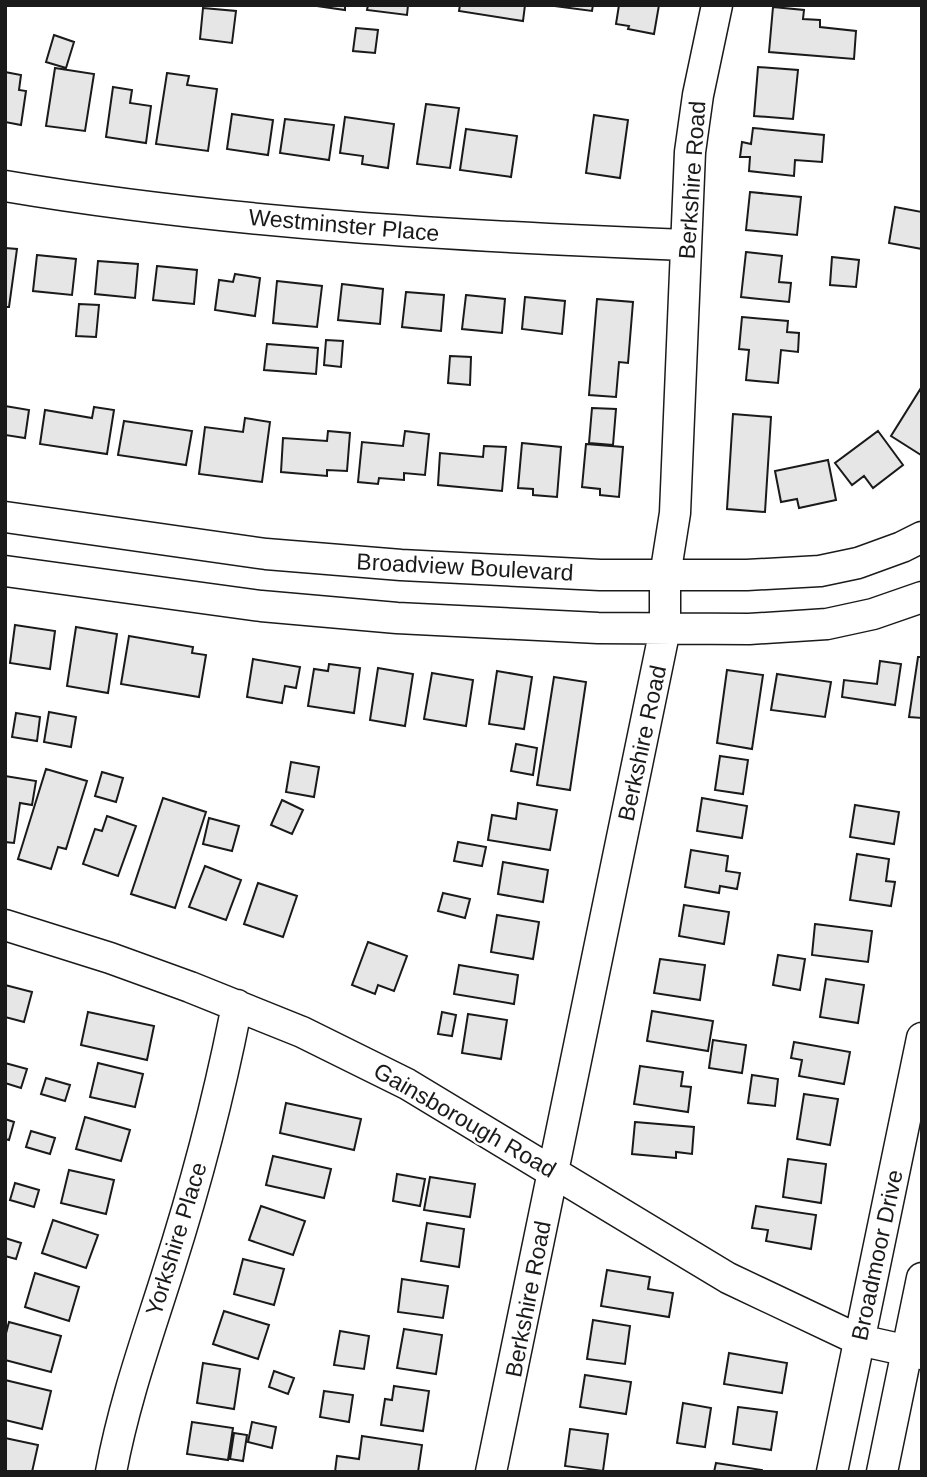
<svg xmlns="http://www.w3.org/2000/svg" width="927" height="1477" font-family="Helvetica,sans-serif">
<style>
.building{fill:#e6e6e6;stroke:#1a1a1a;stroke-width:2}
.lines{fill:none;stroke-linecap:round;stroke-linejoin:round}
.minor-casing{stroke:#1a1a1a;stroke-width:33}
.minor{stroke:#fff;stroke-width:30}
.labels{text-anchor:middle;stroke-width:5;stroke-linejoin:round;paint-order:stroke}
.street-label{font-size:23px;fill:#1a1a1a;stroke:#fff}
</style>
<rect width="100%" height="100%" fill="#fff"/>
<!-- building -->
<path class="building" d="M310 5H345V10Z
M368 5H408L407 15 367 10Z
M460 5H525L523 21 459 11Z
M547 5H593L592 11Z
M619 5H659L654 34 628 29 629 26 616 24Z
M773 7 804 10 803 19 820 20V27L856 31 854 59 769 52Z
M203 8 236 11 232 43 200 39Z
M356 28 378 30 375 53 353 51Z
M54 35 74 42 66 68 46 62Z
M758 67 798 70 793 119 754 116Z
M55 68 94 74 85 131 46 126Z
M5 72 21 75 19 90 26 91 21 125 5 122Z
M167 73 189 76 187 85 217 89 208 151 156 144Z
M113 87 132 90 130 103 151 106 146 143 106 137Z
M426 104 459 108 450 168 417 164Z
M232 114 273 120 268 155 227 149Z
M594 115 628 120 620 178 586 173Z
M345 117 394 124 388 168 362 164 363 156 340 153Z
M285 119 334 125 329 160 280 153Z
M753 128 824 135 822 162 795 160 794 176 749 171 750 157H740L742 142 751 144Z
M466 129 517 136 511 177 460 170Z
M750 192 801 197 797 235 746 230Z
M895 207 922 212V249L889 243Z
M5 248 17 249 9 307H5Z
M746 252 782 256 779 282 791 283 789 302 741 297Z
M37 255 76 259 72 295 33 291Z
M832 257 859 260 856 287 830 285Z
M98 261 138 264 135 298 95 294Z
M157 266 197 270 194 304 153 300Z
M235 274 260 278 255 316 215 310 219 280 233 282Z
M277 281 322 286 317 327 273 323Z
M342 284 383 289 380 324 338 320Z
M406 292 444 295 441 331 402 327Z
M466 295 505 299 502 333 462 329Z
M525 297 565 301 562 334 522 329Z
M597 299 633 302 628 363 619 362 616 397 589 395Z
M79 304 99 305 96 337 76 336Z
M742 317 788 321 787 332 799 333 798 352 781 350 778 383 746 380 749 350 739 349Z
M326 340 343 341 341 367 324 365Z
M267 344 318 348 316 374 264 370Z
M450 356 471 357 470 385 448 383Z
M921 388 922 454 921 455 891 436Z
M5 406 29 410 25 438 5 435Z
M94 407 114 410 107 454 40 444 45 410 92 418Z
M592 408 616 409 613 445 589 443Z
M733 414 771 417 765 512 727 509Z
M245 418 270 422 262 482 199 474 205 427 243 432Z
M124 421 192 431 186 465 118 455Z
M328 431 350 433 347 471 327 470V476L281 472 283 438 327 441Z
M405 431 429 434 425 475 404 473V480L379 478 378 484 358 482 362 442 403 446Z
M878 431 903 465 873 488 864 476 852 485 835 463Z
M522 443 561 447 557 497 533 495V489L518 488Z
M586 444 623 447 619 497 600 495V489L582 487Z
M484 446 506 447 502 491 438 485 440 453 483 457Z
M828 460 836 500 799 508 797 499 781 502 775 471Z
M15 625 55 631 50 669 10 663Z
M76 627 117 634 108 693 67 686Z
M129 636 193 647 192 653 206 655 199 697 121 684Z
M918 657H922V718L909 717Z
M253 659 300 667 296 688 285 686 282 703 247 697Z
M880 661 901 664 895 705 842 697 844 680 877 684Z
M329 664 360 668 354 713 308 706 314 669 328 671Z
M378 668 413 674 405 726 370 720Z
M727 670 763 675 752 749 717 743Z
M497 671 532 677 524 729 489 724Z
M432 673 473 680 466 726 424 719Z
M777 674 831 682 825 717 771 710Z
M554 677 586 682 570 790 537 785Z
M49 712 76 717 71 747 44 742Z
M16 713 40 717 37 741 12 737Z
M516 744 537 748 533 775 511 771Z
M720 756 748 760 743 794 715 790Z
M291 762 319 767 314 797 286 792Z
M46 769 87 781 66 849 58 847 51 869 18 859Z
M102 772 123 778 116 802 95 796Z
M5 776 36 781 32 805 20 803 14 843 5 842Z
M163 798 206 812 175 908 131 894Z
M702 798 747 806 742 838 697 831Z
M282 800 303 810 292 834 271 825Z
M518 803 557 810 550 850 488 840 492 815 516 819Z
M855 805 899 812 894 844 850 837Z
M107 816 136 826 118 876 83 864 95 829 102 831Z
M209 818 239 826 232 851 203 844Z
M458 842 486 847 482 866 454 861Z
M691 850 728 856 726 871 740 873 737 889 720 886 719 893 685 887Z
M857 854 889 859 886 881 895 882 891 906 850 900Z
M503 862 548 870 543 902 498 894Z
M205 866 241 880 226 920 189 907Z
M258 883 297 896 283 937 244 924Z
M443 893 470 899 465 918 438 911Z
M684 905 729 912 724 944 679 936Z
M497 915 539 922 533 959 491 952Z
M815 924 872 931 868 962 812 955Z
M368 942 407 956 394 991 378 985 375 994 352 985Z
M778 955 805 959 800 990 773 985Z
M660 959 705 965 700 1000 654 993Z
M459 965 518 975 514 1004 454 994Z
M826 979 864 985 858 1023 820 1017Z
M5 985 32 992 24 1022 5 1017Z
M652 1011 713 1021 708 1051 647 1041Z
M88 1012 154 1026 147 1060 81 1045Z
M442 1012 456 1015 452 1036 438 1034Z
M468 1014 507 1020 501 1059 462 1053Z
M713 1040 746 1045 742 1073 709 1068Z
M794 1042 850 1052 844 1084 799 1076 802 1060 791 1058Z
M5 1063 27 1069 21 1088 5 1083Z
M98 1063 143 1074 135 1107 90 1097Z
M640 1066 683 1072 681 1086 691 1087 688 1112 634 1104Z
M752 1075 778 1079 775 1106 748 1103Z
M46 1078 70 1085 65 1101 41 1094Z
M804 1094 838 1099 830 1145 797 1139Z
M286 1103 361 1119 354 1150 280 1133Z
M85 1117 130 1130 121 1161 76 1149Z
M5 1119 14 1122 9 1140 5 1139Z
M635 1122 694 1127 692 1154 676 1152V1158L632 1154Z
M31 1131 55 1138 50 1154 26 1147Z
M273 1156 331 1169 324 1198 266 1185Z
M788 1159 826 1164 821 1203 783 1197Z
M69 1170 114 1180 106 1214 61 1203Z
M397 1174 425 1179 420 1206 393 1201Z
M430 1177 475 1184 470 1217 424 1210Z
M15 1183 39 1190 34 1207 10 1200Z
M261 1206 305 1221 293 1255 249 1240Z
M756 1206 816 1215 811 1249 766 1241 768 1230 752 1228Z
M53 1220 98 1235 86 1268 42 1253Z
M427 1223 464 1229 459 1267 421 1261Z
M5 1238 21 1243 16 1259 5 1256Z
M243 1259 284 1269 274 1305 234 1294Z
M607 1270 650 1277 648 1289 673 1293 669 1317 601 1306Z
M35 1273 79 1287 69 1321 25 1307Z
M402 1279 448 1286 443 1318 398 1312Z
M224 1311 269 1325 258 1359 213 1344Z
M593 1320 630 1326 625 1364 587 1359Z
M9 1322 61 1336 51 1372 5 1360V1337Z
M404 1329 442 1335 436 1374 397 1368Z
M340 1331 369 1336 364 1369 334 1365Z
M729 1353 787 1363 782 1393 724 1384Z
M203 1363 240 1369 234 1409 197 1403Z
M274 1371 294 1378 288 1394 269 1387Z
M585 1375 631 1382 626 1414 580 1407Z
M5 1380 51 1391 42 1429 5 1420Z
M394 1386 429 1391 423 1431 381 1425 385 1399 392 1400Z
M324 1391 353 1395 349 1422 320 1417Z
M683 1403 711 1408 705 1447 677 1443Z
M738 1407 777 1412 771 1450 733 1444Z
M192 1422 233 1428 228 1460 187 1454Z
M252 1422 276 1427 272 1448 248 1442Z
M570 1429 608 1434 603 1471 565 1466Z
M234 1433 247 1435 243 1461 230 1459Z
M362 1436 422 1445 418 1472H335L337 1456 359 1459Z
M5 1438 38 1445 32 1472H5Z
M716 1463 762 1470V1472H714Z"/>
<g class="lines">
<defs>
<path id="minor" d="M5 186C230 224 458 236 685 245
M5 517 266 554 401 565 600 575H747L820 571 858 563 902 547 922 537
M5 571 261 606 397 618 598 628 749 629 827 624 873 614 922 597
M5 925 110 958 190 987 302 1032 407 1084 728 1278 859 1340 922 1354
M111 1472C124 1403 145 1344 166 1278 195 1188 219 1098 237 1005
M491 1472 665 629V576L675 513 690 152 698 95 717 5
M832 1472 922 1038
M882 1472 922 1278"/>
</defs>
<!-- minor casing -->
<use href="#minor" class="minor-casing"/>
<!-- minor -->
<use href="#minor" class="minor"/>
</g>
<g class="labels">
<!-- street labels -->
<g class="street-label">
<text transform="translate(692 180) rotate(-86)" y="8">Berkshire Road</text>
<text transform="translate(344 225) rotate(5)" y="8">Westminster Place</text>
<text transform="translate(465 567) rotate(3)" y="8">Broadview Boulevard</text>
<text transform="translate(642 743) rotate(-78)" y="8">Berkshire Road</text>
<text transform="translate(465 1120) rotate(30)" y="8">Gainsborough Road</text>
<text transform="translate(176 1239) rotate(-73)" y="8">Yorkshire Place</text>
<text transform="translate(877 1255) rotate(-78)" y="8">Broadmoor Drive</text>
<text transform="translate(528 1299) rotate(-79)" y="8">Berkshire Road</text>
</g>
</g>
<!-- border -->
<rect width="927" height="1477" fill="none" stroke="#1a1a1a" stroke-width="14"/>
</svg>
